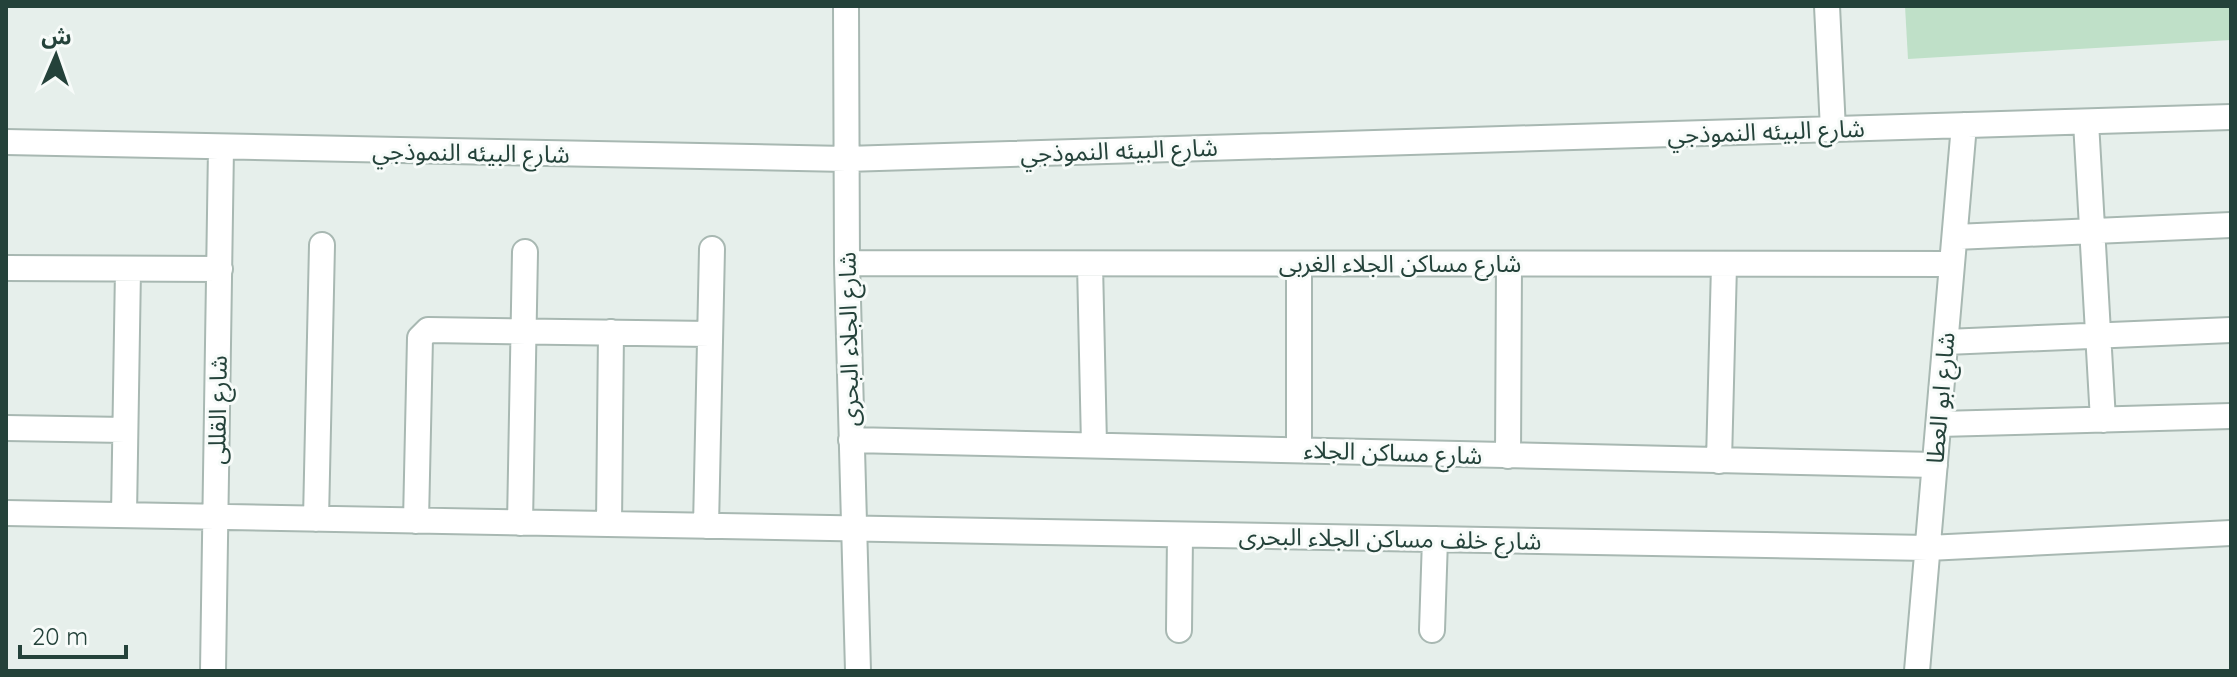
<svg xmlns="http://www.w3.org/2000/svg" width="2237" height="677" font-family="Quicksand,'Noto Sans Arabic',sans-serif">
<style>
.green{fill:#bfe0c8}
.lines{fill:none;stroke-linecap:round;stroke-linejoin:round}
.street-casing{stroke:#a8b8b2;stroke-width:28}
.street{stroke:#fff;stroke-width:24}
.labels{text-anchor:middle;stroke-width:6;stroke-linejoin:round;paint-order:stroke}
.street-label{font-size:24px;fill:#24423a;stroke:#f7fbf9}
</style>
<rect width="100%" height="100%" fill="#e6efeb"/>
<!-- green -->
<path class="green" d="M1905 6H2231V40L1908 59Z"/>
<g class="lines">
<defs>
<path id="street" d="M846 6 847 263 858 671
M1827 6 1833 130
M2086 122 2103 420
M6 142 846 159 2231 117
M1955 237 2231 225
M847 263 1952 264
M1090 264 1094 445
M1299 264V450
M6 268 220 269
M1946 342 2231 330
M1939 424 2231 416
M6 428 125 430
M851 440 1935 465
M1508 456 1509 264
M1719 461 1724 265
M6 513 1928 548 2231 533
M124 515 128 269
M316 519 322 245
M416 521 420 338 428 330 710 334
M520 523 525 252
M609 524 611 332
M706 526 712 249
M1179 630 1180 535
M1432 630 1435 539
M213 671 221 148
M1917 671 1964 125"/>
</defs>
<!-- street casing -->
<use href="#street" class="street-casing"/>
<!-- street -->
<use href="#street" class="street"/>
</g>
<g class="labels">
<!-- street labels -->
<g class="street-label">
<text transform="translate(1766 132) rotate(-2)" y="8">شارع البيئه النموذجي</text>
<text transform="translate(1119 151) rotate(-2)" y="8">شارع البيئه النموذجي</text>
<text transform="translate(471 153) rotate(1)" y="8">شارع البيئه النموذجي</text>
<text x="1400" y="272">شارع مساكن الجلاء الغربى</text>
<text transform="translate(849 339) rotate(-91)" y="8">شارع الجلاء البحرى</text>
<text transform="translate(1941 398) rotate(-85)" y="8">شارع ابو العطا</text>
<text transform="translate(218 410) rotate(-89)" y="8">شارع القللى</text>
<text transform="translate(1393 453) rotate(2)" y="8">شارع مساكن الجلاء</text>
<text transform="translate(1390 539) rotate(1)" y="8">شارع خلف مساكن الجلاء البحرى</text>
</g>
</g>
<!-- border -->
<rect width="2237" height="677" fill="none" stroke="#24423a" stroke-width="16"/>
<!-- north arrow -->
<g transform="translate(56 56) rotate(2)" stroke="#f7fbf9" stroke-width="6" paint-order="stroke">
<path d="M0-6L14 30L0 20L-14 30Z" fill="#24423a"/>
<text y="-12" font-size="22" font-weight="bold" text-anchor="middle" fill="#24423a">ش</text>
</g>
<!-- scale -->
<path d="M20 645v12h106v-12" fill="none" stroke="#24423a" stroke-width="4"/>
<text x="32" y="645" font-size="24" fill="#24423a" stroke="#f7fbf9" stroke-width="6" paint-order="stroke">20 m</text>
</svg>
